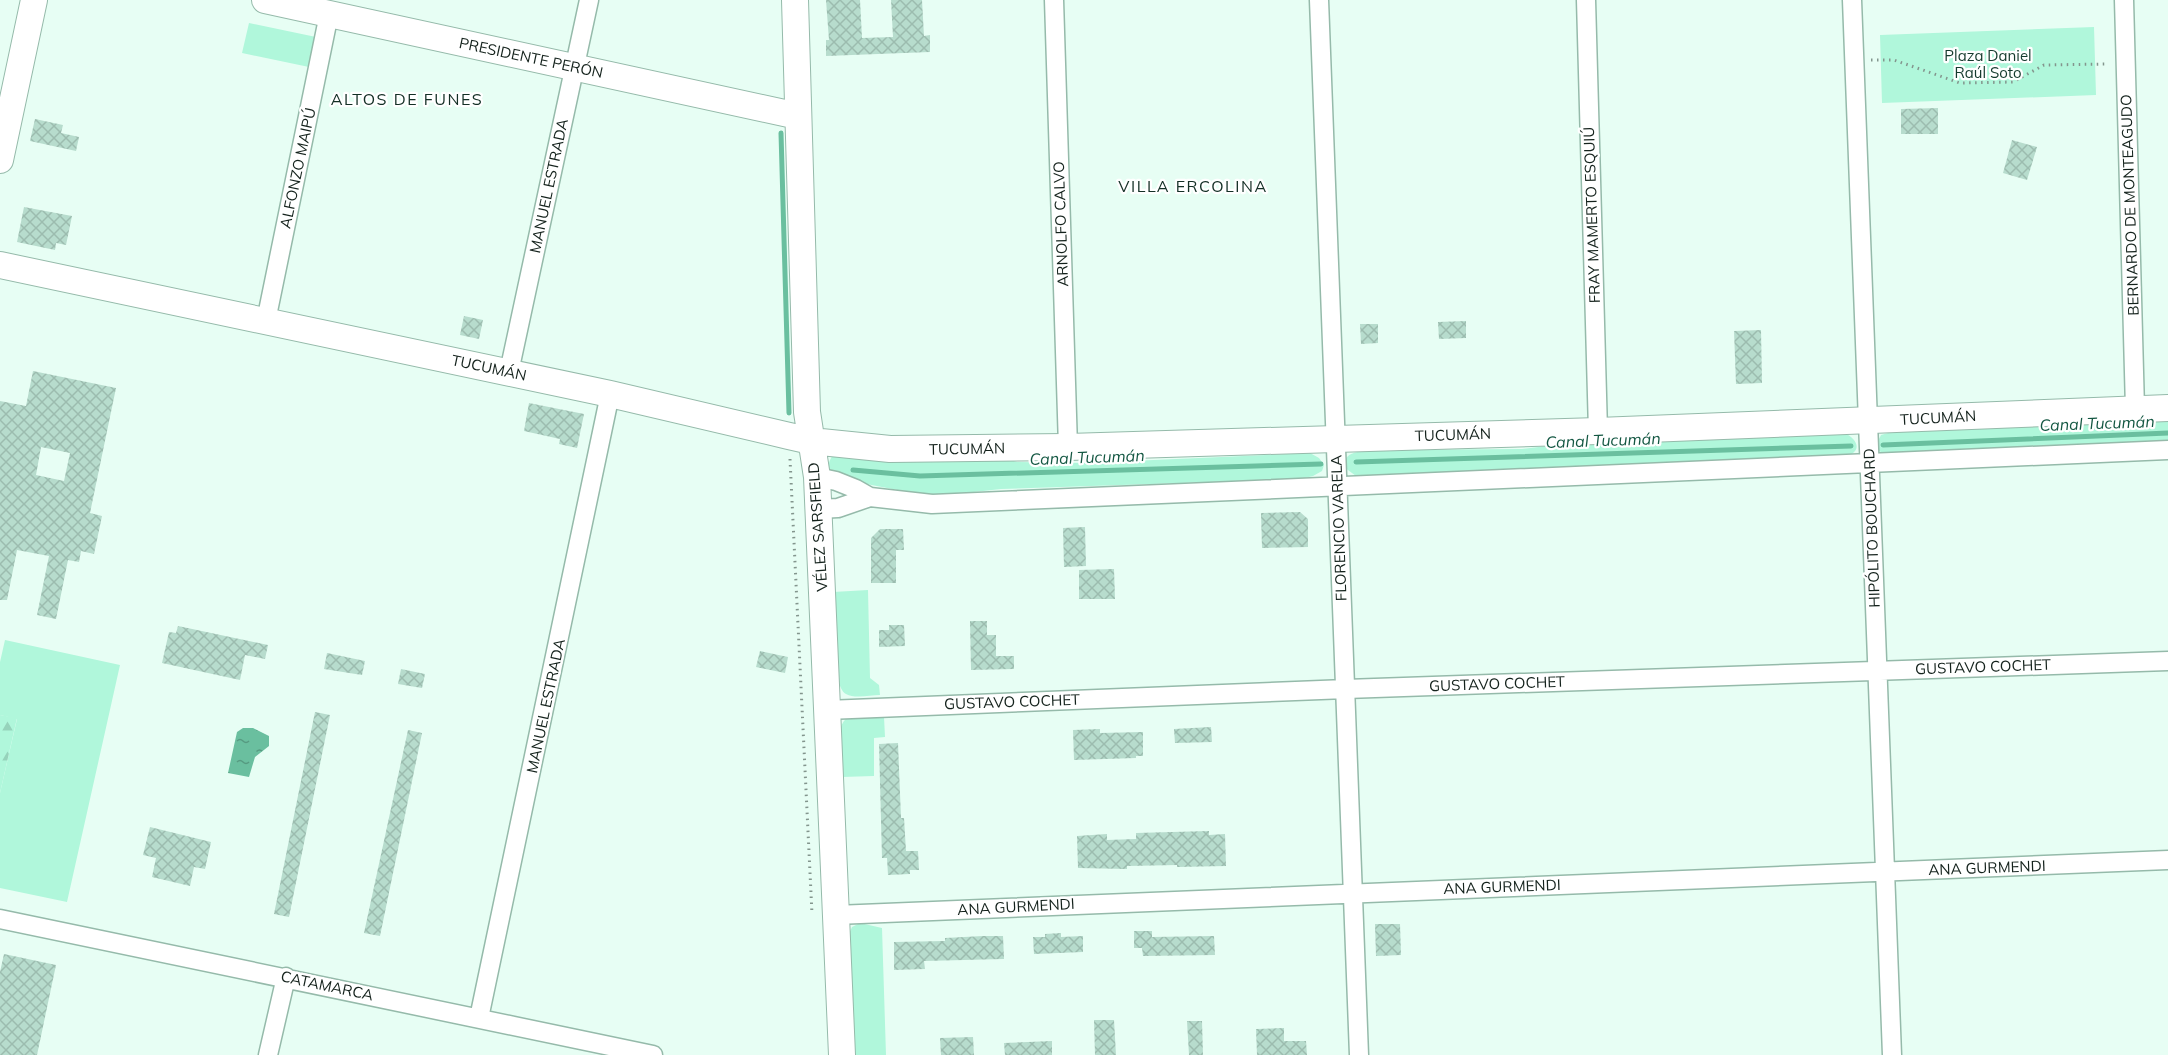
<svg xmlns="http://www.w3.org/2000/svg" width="2168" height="1055" font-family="Mulish,sans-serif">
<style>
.green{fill:#b0f7db}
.forest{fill:url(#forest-firs)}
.water{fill:url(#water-ripples)}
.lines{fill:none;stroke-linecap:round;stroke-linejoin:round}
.stream{stroke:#6abf9f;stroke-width:5}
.building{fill:url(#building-cross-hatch);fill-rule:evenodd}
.street-casing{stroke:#95baaa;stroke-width:21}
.secondary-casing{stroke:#95baaa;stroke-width:28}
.path{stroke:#83958d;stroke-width:3;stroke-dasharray:1.5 4.5;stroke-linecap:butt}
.street{stroke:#fff;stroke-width:18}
.secondary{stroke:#fff;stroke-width:26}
.labels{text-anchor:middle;stroke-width:4.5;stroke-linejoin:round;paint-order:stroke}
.park-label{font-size:15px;fill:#143a2d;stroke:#fff}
.street-label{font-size:15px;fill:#14221c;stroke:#fff}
.neighbourhood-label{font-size:16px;letter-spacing:1.5px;fill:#132f25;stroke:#fff}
.water-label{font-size:16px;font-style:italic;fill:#135742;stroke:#fff}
</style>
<defs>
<pattern id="forest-firs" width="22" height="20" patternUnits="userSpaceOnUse" patternTransform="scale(1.5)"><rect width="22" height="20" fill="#b0f7db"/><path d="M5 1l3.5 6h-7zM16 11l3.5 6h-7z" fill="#96d3bb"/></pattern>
<pattern id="water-ripples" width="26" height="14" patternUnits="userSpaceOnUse" patternTransform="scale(1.5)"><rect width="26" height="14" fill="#6abf9f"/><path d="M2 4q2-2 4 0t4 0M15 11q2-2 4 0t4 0" fill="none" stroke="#569b81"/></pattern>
<pattern id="building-cross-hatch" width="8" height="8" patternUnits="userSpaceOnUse" patternTransform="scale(1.5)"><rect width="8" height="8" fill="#b7dccd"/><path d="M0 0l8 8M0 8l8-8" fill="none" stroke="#9cbcaf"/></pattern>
</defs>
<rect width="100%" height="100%" fill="#e7fef4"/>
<!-- green -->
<path class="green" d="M249 23 316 37 309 67 242 53Z
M2094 27 2096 95 1882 103 1880 35Z
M2168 417V443L1885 454 1879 451 1878 441 1881 435 1895 431Z
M1844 433C1857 438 1863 451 1847 456L1356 476 1344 467C1344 451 1359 452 1372 450L1522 449 1589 441Z
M1310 453 1319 458 1324 465 1322 471 1313 476 1301 479 1001 489 938 496 923 495 846 480 831 474C827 467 828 462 833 455L1004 458 1017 462 1086 463Z
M868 590 870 678 879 685 880 695C870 695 855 699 846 694 831 686 834 610 833 592Z
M5 640 120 665 67 902 0 888V793L17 719 0 715V662Z
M848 717H884L885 737 874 738V776L842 777C841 759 832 729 848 717Z
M860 923 882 928 886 1055H854L848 936 852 927Z"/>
<!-- forest -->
<path class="forest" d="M0 715 17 718 0 793Z"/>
<!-- water -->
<path class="water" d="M243 728H253L269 736V746L255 757 249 777 228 773 237 732Z"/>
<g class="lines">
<!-- stream -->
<path class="stream" d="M781 133 789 413
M1883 445 2168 433
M1356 462 1851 446
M853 470 920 476 1321 464"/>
</g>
<!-- building -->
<path class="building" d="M826 0H860L862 38 893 37 891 0H922L924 36 930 35V52L826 56V40H829Z
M1938 108V134H1901V109Z
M35 119 63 125 61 133 79 137 76 151 30 141Z
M2012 140 2037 147 2027 180 2003 173Z
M24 207 72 216 66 245 56 243 55 250 17 242Z
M464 316 483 320 479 339 460 335Z
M1466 321V338L1439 339 1438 322Z
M1360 324H1378V343L1361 344Z
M1761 330 1762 383 1736 384 1734 331Z
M33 371 116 388 90 513 102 516 94 554 81 551 79 562 68 560 56 619 37 615 49 556 17 550 7 600H0V401L26 406ZM41 447 70 453 64 481 36 475Z
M529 403 584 414 577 448 559 444 560 439 524 431Z
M1300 512 1308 519V547L1262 548 1261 513Z
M1085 527 1086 566 1064 567 1063 528Z
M880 529H903L904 550H896V583H871V538Z
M1114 569 1115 599H1079V570Z
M970 621H987V635H996V656H1014V669L971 670Z
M889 625H904L905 646 879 647V630H889Z
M178 626 268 645 265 659 245 655 240 680 162 663 169 632 176 633Z
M760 651 788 657 785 673 756 667Z
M327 653 365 661 362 675 324 669Z
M401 669 425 674 422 688 398 684Z
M315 712 330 715 289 917 274 914Z
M1211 727 1212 742 1175 743 1174 729Z
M1100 729V733L1143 732V756H1136V758L1074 760 1073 730Z
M408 730 422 733 380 936 364 933Z
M898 743 901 818H904L906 851H918L919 870H910V874L888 875 887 858H882L879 744Z
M150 827 211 842 205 869 194 867 190 886 152 877 156 858 143 855Z
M1209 831V835L1225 834 1226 866 1177 867V865L1127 866V869L1078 868 1077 836 1107 834V840L1136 839V833Z
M1375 924H1400L1401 955 1376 956Z
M1134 931H1152V937L1214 936 1215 955 1143 956 1142 948H1134Z
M1061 933V937L1083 936V952L1034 954 1033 937H1045V934Z
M983 936H1003L1004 959 924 961 925 969 894 970V942L945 941V938Z
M4 954 56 965 37 1055H0V972Z
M1094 1020H1114L1116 1055H1095Z
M1187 1021H1202L1203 1055H1189Z
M1284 1028V1041H1306L1307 1055H1257L1256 1029Z
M973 1037 974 1055H941L940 1038Z
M1052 1041V1055H1005L1004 1043Z"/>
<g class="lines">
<defs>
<path id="street" d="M1054 0 1068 447
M1319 0 1359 1055
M1586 0 1598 431
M1852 0 1892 1055
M2124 0 2135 409
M266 321 329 14
M509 372 589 0
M817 477 836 481 856 489 870 497 932 504 2168 450
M819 509 838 508 870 497
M827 710 1346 689 2168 661
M836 915 2168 860
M0 919 653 1055
M479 1018 610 394
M268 1055 286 977"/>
<path id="secondary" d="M265 0 798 116
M795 0 807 412 817 477 842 1055
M0 160 34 0
M0 265 610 394 789 436 811 441 890 449 1068 447 1598 431 2168 408"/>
</defs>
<!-- street casing -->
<use href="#street" class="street-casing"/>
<!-- secondary casing -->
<use href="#secondary" class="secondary-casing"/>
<!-- path -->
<path class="path" d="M1871 60H1894L1960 83 2013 82 2044 65 2108 64
M790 459 812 914"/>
<!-- street -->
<use href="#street" class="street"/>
<!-- secondary -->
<use href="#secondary" class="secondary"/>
</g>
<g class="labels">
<!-- park labels -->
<g class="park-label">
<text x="1988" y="61">Plaza Daniel<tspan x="1988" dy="17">Raúl Soto</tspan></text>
</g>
<!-- street labels -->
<g class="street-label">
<text transform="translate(531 58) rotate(12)" y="5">PRESIDENTE PERÓN</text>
<text transform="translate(298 168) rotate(-78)" y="5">ALFONZO MAIPÚ</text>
<text transform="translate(549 186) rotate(-78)" y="5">MANUEL ESTRADA</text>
<text transform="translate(2130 205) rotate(-92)" y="5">BERNARDO DE MONTEAGUDO</text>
<text transform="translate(1592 215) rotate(-92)" y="5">FRAY MAMERTO ESQUIÚ</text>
<text transform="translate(1061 224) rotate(-92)" y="5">ARNOLFO CALVO</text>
<text transform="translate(489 368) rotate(12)" y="5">TUCUMÁN</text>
<text transform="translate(1938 418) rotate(-3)" y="5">TUCUMÁN</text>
<text transform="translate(1453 435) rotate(-2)" y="5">TUCUMÁN</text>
<text transform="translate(967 449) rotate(-1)" y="5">TUCUMÁN</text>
<text transform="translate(818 527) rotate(-94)" y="5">VÉLEZ SARSFIELD</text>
<text transform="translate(1339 528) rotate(-92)" y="5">FLORENCIO VARELA</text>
<text transform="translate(1872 528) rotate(-92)" y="5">HIPÓLITO BOUCHARD</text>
<text transform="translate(1983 667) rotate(-2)" y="5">GUSTAVO COCHET</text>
<text transform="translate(1497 684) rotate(-2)" y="5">GUSTAVO COCHET</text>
<text transform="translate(1012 702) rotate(-2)" y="5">GUSTAVO COCHET</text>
<text transform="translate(546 706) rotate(-78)" y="5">MANUEL ESTRADA</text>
<text transform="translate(1987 868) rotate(-2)" y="5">ANA GURMENDI</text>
<text transform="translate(1502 887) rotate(-2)" y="5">ANA GURMENDI</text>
<text transform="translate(1016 907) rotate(-3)" y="5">ANA GURMENDI</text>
<text transform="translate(327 986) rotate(12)" y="5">CATAMARCA</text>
</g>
<!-- neighbourhood labels -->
<g class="neighbourhood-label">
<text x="407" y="105">ALTOS DE FUNES</text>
<text x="1193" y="192">VILLA ERCOLINA</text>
</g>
<!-- water labels -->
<g class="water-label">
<text transform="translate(2097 423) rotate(-2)" y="6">Canal Tucumán</text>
<text transform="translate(1603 440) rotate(-2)" y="6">Canal Tucumán</text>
<text transform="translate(1087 457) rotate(-2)" y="6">Canal Tucumán</text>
</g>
</g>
</svg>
